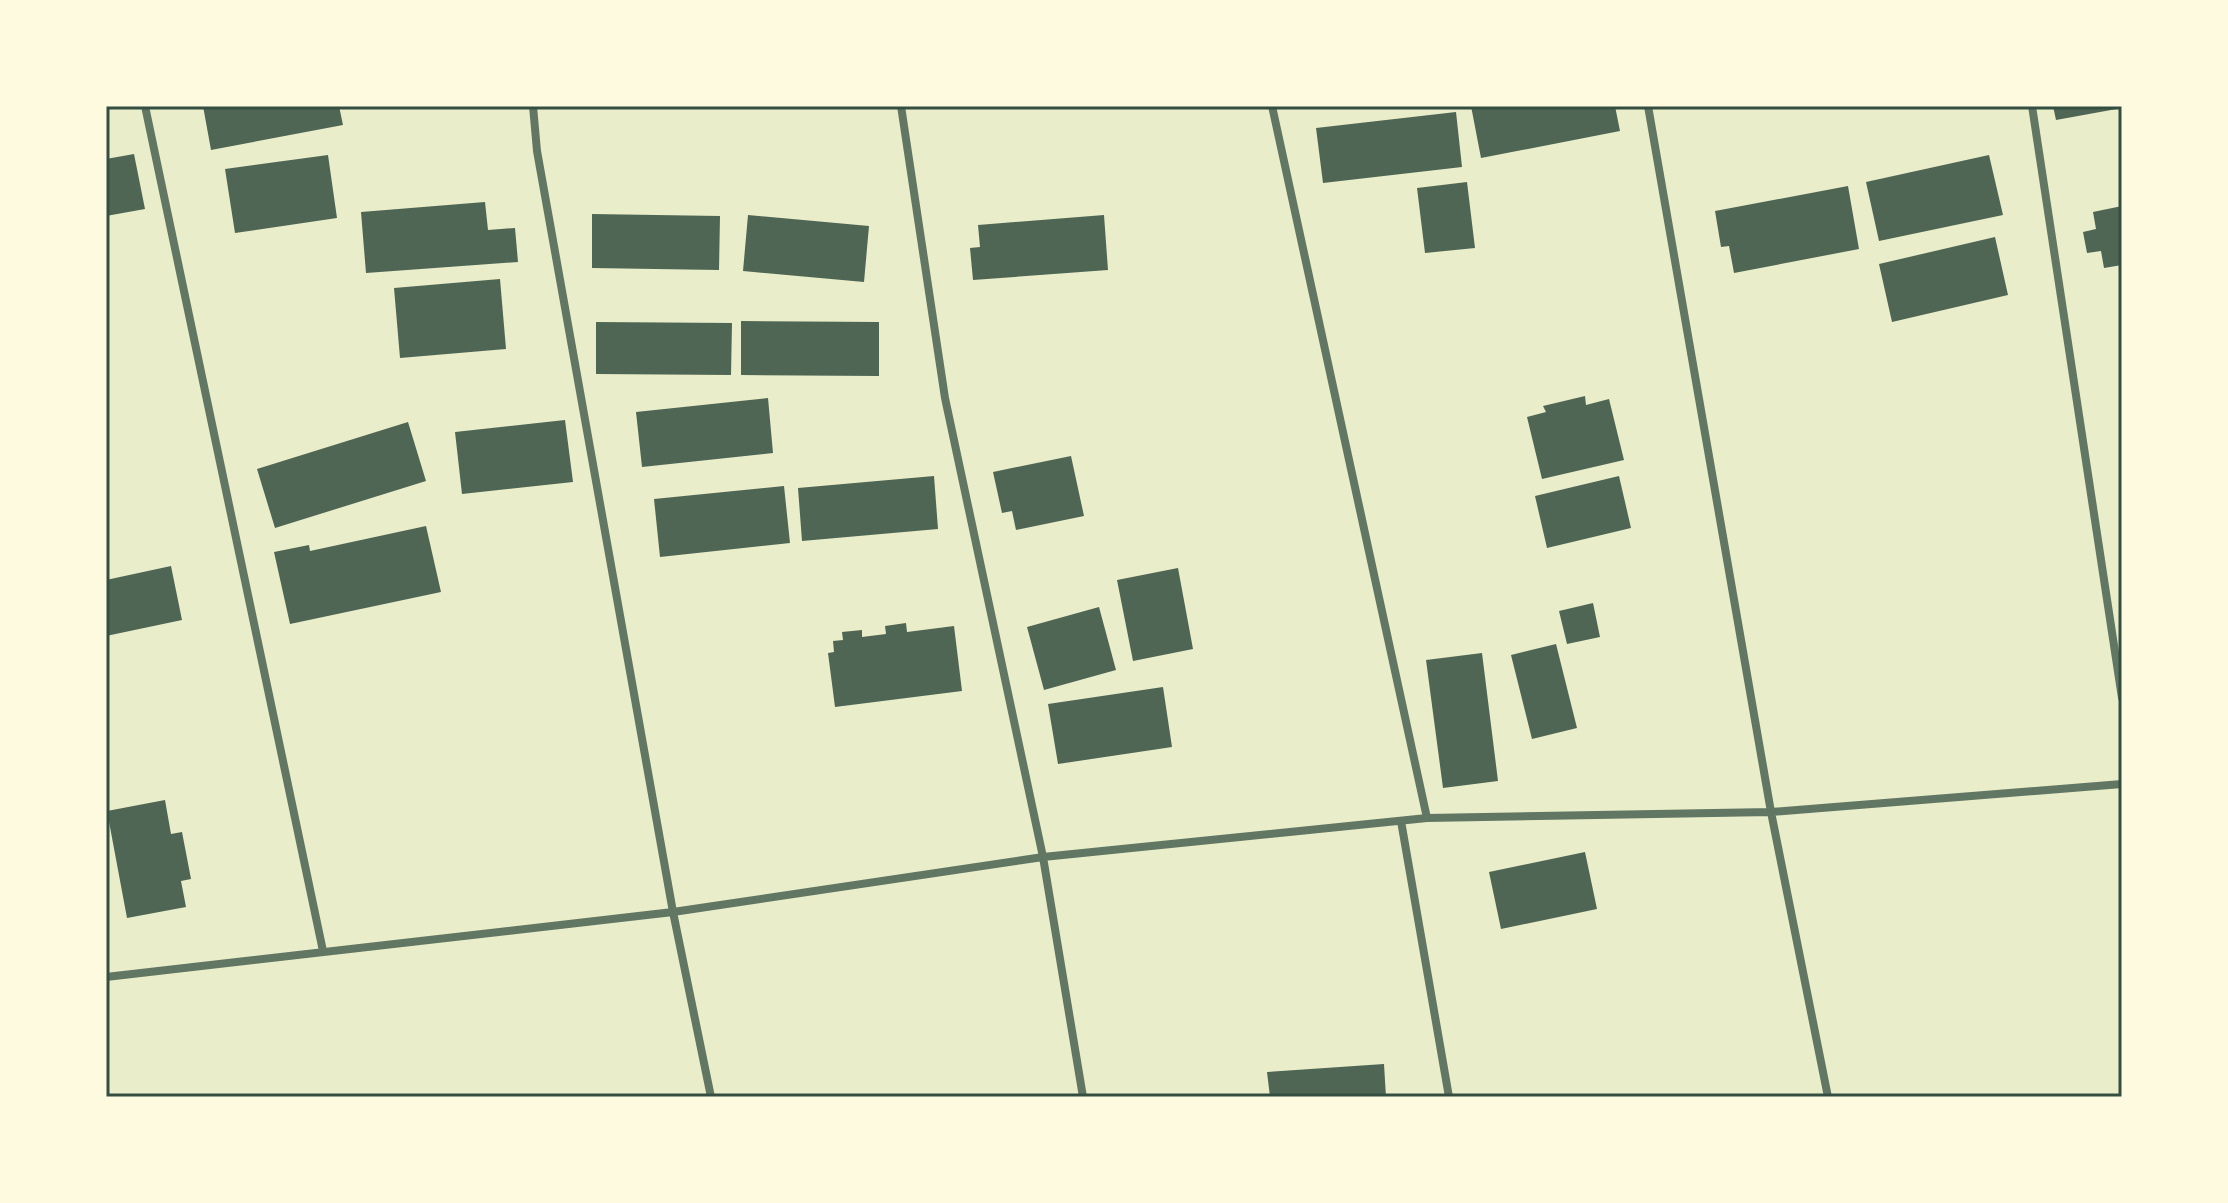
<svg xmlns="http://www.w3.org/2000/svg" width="2228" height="1203" font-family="Helvetica,sans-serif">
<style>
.building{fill:#4f6655}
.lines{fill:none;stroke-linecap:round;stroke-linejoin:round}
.minor{stroke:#617663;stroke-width:8}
.neatline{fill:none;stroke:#344e41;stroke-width:3}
</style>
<rect width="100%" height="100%" fill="#e9edc9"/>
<!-- building -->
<path class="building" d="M203 106H339L343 125 211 150Z
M1471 106H1615L1620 131 1481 158Z
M2053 106H2122V108L2056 120Z
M1456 112 1462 167 1323 183 1316 128Z
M134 154 145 209 106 216V159Z
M328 155 337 218 235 233 225 169Z
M1989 155 2003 215 1879 241 1866 182Z
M1467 182 1475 248 1425 253 1417 188Z
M1848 186 1859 249 1734 273 1729 246 1721 247 1715 211Z
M485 202 488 230 515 228 518 262 366 273 361 212Z
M2122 206V265L2104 268 2101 251 2087 253 2083 232 2096 229 2093 212Z
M592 214 720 216 719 270 592 268Z
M748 215 869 226 864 282 743 271Z
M1104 215 1108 270 973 280 970 248 980 247 978 225Z
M1995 237 2008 295 1892 322 1879 264Z
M500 279 506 349 400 358 394 288Z
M741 321 879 322V376L741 375Z
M596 322 732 323 731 375 596 374Z
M1585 396 1586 405 1609 399 1624 460 1542 479 1527 417 1546 412 1543 406Z
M768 398 773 453 642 467 636 412Z
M565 420 573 482 462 494 455 432Z
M408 422 426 481 275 528 257 469Z
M1071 456 1084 516 1016 530 1012 511 1002 513 993 472Z
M934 476 938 529 802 541 798 488Z
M1619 476 1631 528 1547 548 1535 496Z
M784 486 790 543 660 557 654 499Z
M426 526 441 592 290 624 274 552 309 545 310 551Z
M171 566 182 620 106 636V580Z
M1178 568 1193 649 1133 661 1117 580Z
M1593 603 1600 637 1567 644 1559 611Z
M1099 607 1116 670 1044 690 1027 627Z
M906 623 907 632 954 626 962 691 835 707 828 653 834 652 833 641 843 640 842 632 862 630V637L886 634 885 626Z
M1556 644 1577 728 1532 739 1511 655Z
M1482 653 1498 781 1443 788 1426 660Z
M1163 687 1172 747 1058 764 1048 704Z
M165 800 171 834 182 832 191 879 181 881 186 907 127 918 107 811Z
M1585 852 1597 909 1501 929 1489 872Z
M1384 1064 1386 1097H1270L1267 1072Z"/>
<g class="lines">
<!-- minor -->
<path class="minor" d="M145 106 323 951
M533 106 537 151 673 912 711 1097
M901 106 945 398 1043 857 1083 1097
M1272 106 1427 818
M1648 106 1771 812 1828 1097
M2032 106 2122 698
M1401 821 1449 1097
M106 977 673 912 1043 857 1427 818 1771 812 2122 784"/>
</g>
<!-- border -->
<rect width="2228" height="1203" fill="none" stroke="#fefae0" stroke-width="216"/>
<rect x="108" y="108" width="2012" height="987" class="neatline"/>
</svg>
